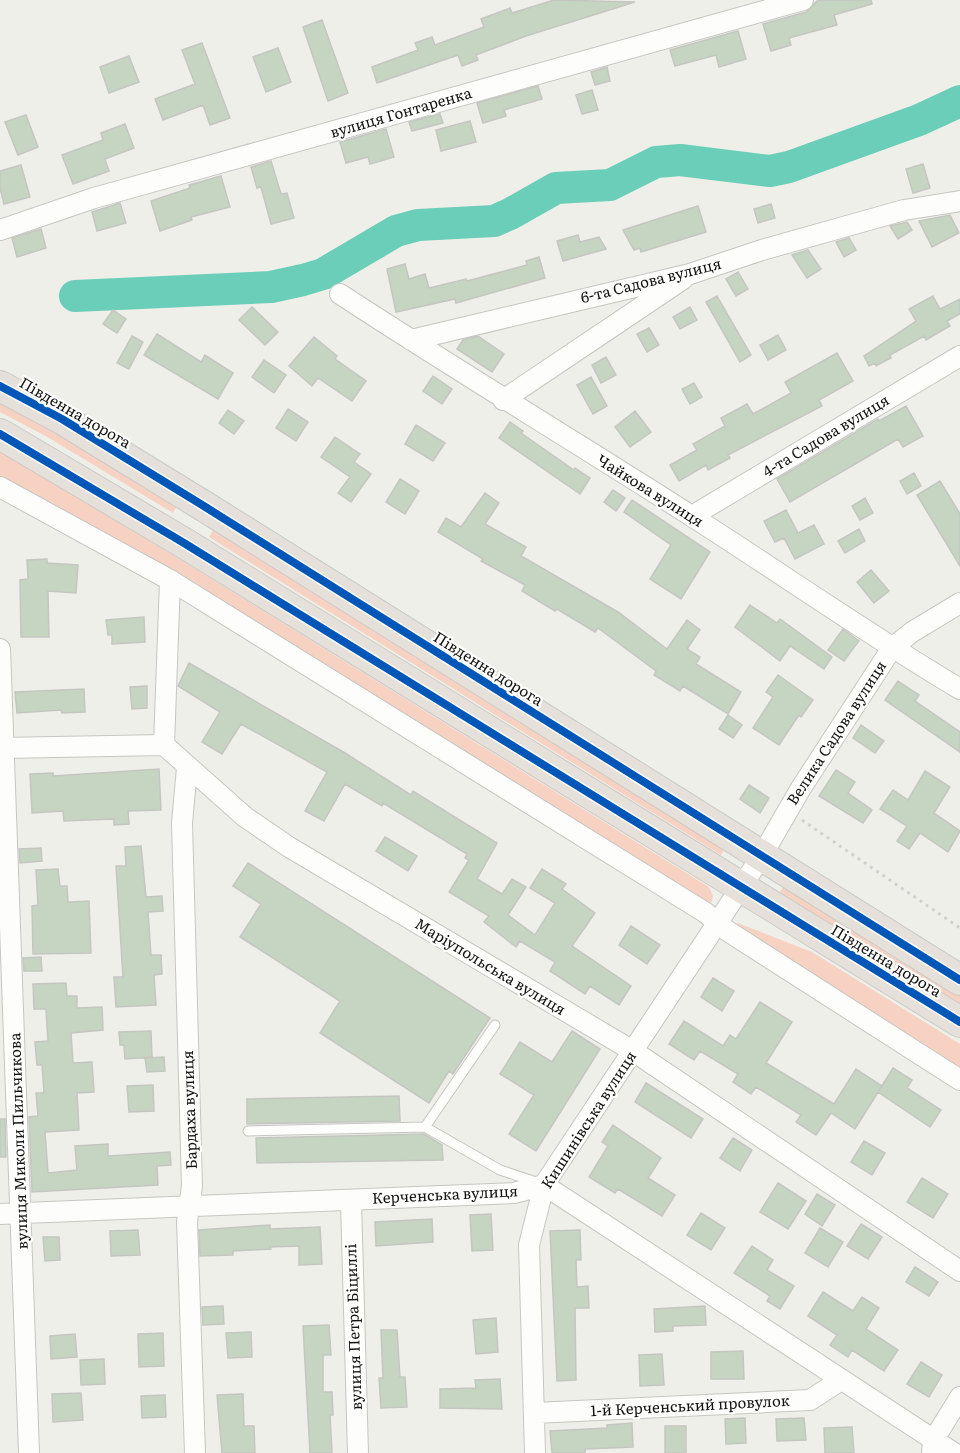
<svg xmlns="http://www.w3.org/2000/svg" width="960" height="1453" font-family="Literata,serif">
<style>
.green{fill:#f7d2c2}
.lines{fill:none;stroke-linecap:round;stroke-linejoin:round}
.river{stroke:#6aceb8;stroke-width:32}
.building{fill:#c6d4c2;stroke:#c5c6c2;stroke-width:1.5}
.service-casing{stroke:#c6c6c2;stroke-width:11}
.minor-casing{stroke:#c6c6c2;stroke-width:22}
.primary-casing{stroke:#cacac8;stroke-width:32}
.path{stroke:#d1d1d0;stroke-width:3;stroke-dasharray:3 4.5;stroke-linecap:butt}
.service{stroke:#fdfdfc;stroke-width:9}
.minor{stroke:#fdfdfc;stroke-width:20}
.primary{stroke:#e5e1da;stroke-width:30}
.cycleway-casing{stroke:#fff;stroke-width:11}
.cycleway{stroke:#0057b8;stroke-width:8}
.labels{text-anchor:middle;stroke-width:4.5;stroke-linejoin:round;paint-order:stroke}
.street-label{font-size:15px;fill:#131310;stroke:#fff}
</style>
<rect width="100%" height="100%" fill="#efefea"/>
<!-- green -->
<path class="green" d="M0 400 54 429 177 506 173 513 49 438 0 412Z
M0 451 181 560 709 887 713 896 711 904 706 905 0 482Z
M214 528 726 846 721 855 209 537Z
M785 884 960 993V1005L780 892Z
M738 923 812 952 960 1044V1072L735 929Z"/>
<g class="lines">
<!-- river -->
<path class="river" d="M75 296 271 287 303 280 323 274 396 231 418 225 494 221 510 214 556 188 610 185 656 162 680 160 770 171 789 167 919 120 960 101"/>
</g>
<!-- building -->
<path class="building" d="M554 0 635 2 526 36 476 55 478 60 462 66 458 55 377 83 372 67 418 50 415 43 432 37 435 45 484 27 481 19 510 8 512 13Z
M818 0H871L872 4 834 15 837 25 789 38 791 45 771 51 763 24 806 12Z
M322 20 348 93 328 101 303 27Z
M738 31 746 59 719 67 716 55 675 66 670 50Z
M202 43 230 118 210 125 203 105 163 120 155 99 195 84 182 50Z
M278 48 291 82 266 92 253 57Z
M129 56 139 82 109 93 100 67Z
M607 67 610 81 595 85 591 72Z
M538 86 542 99 504 110 506 116 483 123 477 103Z
M592 90 598 110 582 114 576 95Z
M440 114 443 123 412 131 409 122Z
M26 115 38 147 18 155 5 122Z
M470 121 476 142 441 151 436 130Z
M125 124 134 148 105 159 109 171 73 184 62 155 103 140 101 133Z
M386 129 394 157 370 164 368 157 346 163 340 142Z
M271 161 281 194 287 193 294 218 271 224 261 187 257 188 251 167Z
M923 164 930 188 913 193 906 169Z
M21 165 30 197 4 204 0 188V171Z
M221 176 230 207 191 217 192 220 160 231 151 201 190 188 189 185Z
M120 203 126 223 97 231 92 212Z
M771 204 775 218 758 223 754 209Z
M698 206 706 232 641 252 640 248 634 250 623 230Z
M950 215 959 233 932 247 919 221Z
M907 222 912 230 898 239 890 226Z
M41 229 46 248 17 257 12 238Z
M578 235 580 242 599 237 606 249 563 261 557 241Z
M849 238 856 250 844 257 836 242Z
M808 250 821 269 807 278 792 255Z
M539 257 545 278 456 303 455 299 396 312 387 269 405 264 409 279 425 274 429 288 466 279 467 281 527 265 526 261Z
M738 272 748 289 736 296 726 279Z
M717 296 751 355 740 362 706 302Z
M933 296 940 309 960 299V314L947 321 950 326 926 340 924 336 890 355 891 358 876 366 875 363 869 366 864 356 916 321 909 309Z
M252 307 278 332 265 345 239 320Z
M690 307 697 320 680 329 673 317Z
M113 310 126 319 117 333 103 324Z
M649 328 659 345 647 352 637 334Z
M157 334 201 362 205 355 233 373 218 399 144 355Z
M778 335 786 350 768 360 760 345Z
M132 336 143 342 129 369 117 363Z
M478 336 504 354 492 372 457 349 463 340Z
M314 337 337 356 335 359 366 381 352 401 318 378 312 386 289 366Z
M837 353 853 381 819 400 822 406 728 455 730 458 708 470 706 465 679 481 670 465 697 450 693 444 725 426 721 418 747 404 753 414 791 393 785 382Z
M606 357 616 375 601 383 592 365Z
M264 360 286 375 274 393 252 377Z
M433 376 452 389 442 404 423 391Z
M591 377 607 406 593 414 577 385Z
M694 383 702 397 690 404 682 389Z
M906 406 923 436 903 447 898 439 790 502 777 479 878 419 879 421Z
M288 409 308 422 296 441 276 428Z
M228 410 244 421 234 434 219 423Z
M635 411 651 432 630 447 615 427Z
M510 422 523 431 521 433 574 470 575 468 590 478 580 494 499 438Z
M416 425 445 443 433 461 405 444Z
M335 437 360 454 354 462 371 474 351 502 338 493 350 477 321 457Z
M914 473 921 486 907 494 900 481Z
M400 479 419 491 405 514 386 502Z
M940 481 960 514V566L917 495Z
M613 490 625 498 616 511 604 502Z
M485 493 499 503 485 524 526 547 521 556 618 612 667 649 687 620 700 630 687 649 700 657 696 664 741 692 728 714 683 686 680 691 654 675 656 671 598 628 595 632 557 609 555 611 522 591 525 585 481 561 483 559 438 532 446 518 461 527Z
M865 498 873 513 860 520 852 506Z
M632 500 710 552 681 599 650 579 671 545 624 512Z
M786 510 798 533 814 525 824 544 795 559 784 538 775 542 764 521Z
M859 529 865 541 845 553 838 541Z
M47 559V563L78 565 76 593 48 591 49 637H21L20 580 28 579 27 560Z
M871 570 889 591 874 603 857 582Z
M750 605 777 623 780 619 832 657 824 669 790 646 780 661 735 627Z
M144 617 145 642 112 644V635H108L106 620Z
M843 629 859 641 844 661 828 650Z
M189 663 345 753 411 795 413 791 497 843 477 879 502 894 512 879 526 887 508 915 535 935 555 903 530 888 542 869 566 884 562 889 595 913 572 946 631 986 619 1005 590 986 585 994 550 971 555 962 520 941 516 947 484 922 489 916 449 892 469 860 465 858 467 854 383 803 382 806 345 784 324 821 305 811 327 772 241 724 222 754 202 742 220 712 178 686Z
M778 675 813 700 801 717 799 715 779 745 753 728 773 697 766 692Z
M898 681 919 695 915 701 960 732V752L885 700Z
M147 686V708L132 709 130 687Z
M84 689 85 712 62 713 61 710 17 713 15 692Z
M728 715 742 725 733 738 719 729Z
M861 725 884 741 875 753 853 738Z
M159 769 161 810 128 811 129 824 114 825V819L64 821 63 811 32 813 30 774 53 773V776Z
M836 770 855 782 848 793 872 810 863 823 819 796Z
M925 771 950 787 934 813 960 831 948 852 920 833 909 849 897 841 907 826 880 809 893 790 908 800Z
M749 785 769 798 760 813 740 799Z
M385 837 417 856 408 871 376 851Z
M141 846 146 897 162 896 163 911 148 912 151 955H161L162 974 154 975 156 1005 116 1007 114 977H123L116 866H126L125 847Z
M41 848 42 861 20 863 19 849Z
M248 863 490 1018 453 1074 449 1071 429 1103 320 1033 340 1001 240 937 261 904 233 886Z
M58 869 60 886H67L68 902 89 901 91 953 33 954 32 906 38 905 36 870Z
M631 926 660 945 647 964 619 945Z
M41 957 42 971H24L23 958Z
M713 978 734 991 722 1011 701 997Z
M66 983 67 996H77V1008L102 1007 103 1030 71 1033 73 1063 92 1062 94 1092 77 1093 79 1130 45 1132 48 1173 77 1170 75 1146 108 1144V1156L170 1152 171 1165 157 1166 158 1185 32 1192 29 1117 38 1116 36 1093H44L42 1065H37L35 1042 48 1041 46 1009H34L33 984Z
M760 1002 792 1022 766 1063 834 1104 856 1069 882 1086 855 1129 831 1113 816 1135 796 1122 801 1115 756 1087 751 1094 733 1082 738 1074 700 1051 694 1060 669 1044 684 1021 723 1046 730 1035 736 1039Z
M151 1031 152 1057 125 1059 124 1045H120L119 1032Z
M572 1031 600 1049 536 1151 509 1134 534 1095 500 1074 520 1042 552 1062Z
M164 1057 165 1071 147 1072 145 1058Z
M893 1068 912 1080 907 1088 941 1110 930 1127 878 1092Z
M646 1083 703 1119 691 1138 635 1102Z
M153 1085 154 1111 129 1112 127 1086Z
M399 1096 400 1121 247 1124V1099Z
M0 1119H5L6 1157H0Z
M613 1125 661 1158 648 1178 675 1195 662 1216 618 1189 615 1193 589 1177 608 1146 602 1142Z
M424 1134 442 1145 443 1160 257 1163 256 1138Z
M733 1138 752 1150 740 1171 720 1158Z
M864 1141 885 1153 872 1175 851 1162Z
M922 1178 948 1194 933 1218 907 1202Z
M778 1183 806 1201 788 1229 760 1212Z
M817 1194 835 1205 822 1226 805 1214Z
M701 1213 725 1228 711 1250 687 1235Z
M491 1214 493 1250 472 1251 470 1215Z
M432 1219 433 1242 376 1246 375 1222Z
M861 1224 882 1237 868 1259 847 1246Z
M270 1225V1229L320 1227 322 1264 299 1265V1246L270 1247 271 1249 233 1251V1255L200 1256 199 1230Z
M820 1228 843 1242 828 1267 805 1253Z
M138 1230 140 1255 111 1256 110 1231Z
M580 1230 581 1260H576L577 1287 588 1286 589 1308H575L576 1380 557 1381 550 1231Z
M43 1237H59L60 1260 45 1261Z
M752 1246 773 1260 767 1270 794 1286 780 1309 767 1301 770 1296 734 1273Z
M915 1267 938 1282 929 1296 906 1282Z
M823 1292 853 1311 862 1297 879 1308 866 1329 898 1350 884 1371 852 1350 848 1357 830 1345 837 1335 808 1316Z
M223 1306 224 1324 203 1325 202 1307Z
M705 1306 706 1325 673 1326V1331L655 1332 654 1309Z
M496 1318 498 1352 476 1354 473 1320Z
M329 1325 331 1355H323V1392H332L333 1415H330L332 1453H310L303 1326Z
M381 1330H397L400 1377H405L407 1407 381 1408 379 1378H383Z
M251 1332 252 1357 228 1358 226 1333Z
M163 1333 164 1366 139 1367 138 1334Z
M75 1334 77 1357 51 1359 50 1336Z
M743 1351 744 1379H711V1352Z
M662 1354 664 1385 640 1386 639 1355Z
M104 1359 105 1384 81 1385 80 1360Z
M921 1362 942 1375 929 1397 907 1384Z
M500 1379 502 1409 440 1408V1389L476 1388 475 1380Z
M81 1393 83 1420 53 1422 52 1394Z
M243 1394 244 1426H254L255 1453H222L217 1395Z
M165 1395 166 1417 142 1418 141 1396Z
M745 1418 746 1443 726 1444 725 1419Z
M804 1418 806 1440 777 1441 776 1419Z
M632 1423 633 1447 585 1449V1453H552L550 1431 607 1428V1425Z
M665 1426H686V1453H665Z
M852 1427 854 1453H825L824 1428Z"/>
<g class="lines">
<defs>
<path id="service" d="M425 1127 495 1025
M248 1131 425 1127 500 1170 539 1183"/>
<path id="minor" d="M0 230 94 198 803 0
M340 294C456 370 576 442 693 517 782 574 869 635 960 689
M411 340 690 274 762 250 904 210 960 201
M503 400 683 279
M0 487 170 580 706 913 726 930 960 1080
M692 516 960 356
M0 649 29 1453
M164 745 170 580
M0 748 164 745 245 817 289 847 633 1051 960 1271
M187 768 182 823 192 1186 187 1222 195 1453
M351 1201 358 1453
M0 1214 514 1193 544 1185 954 1453
M534 1413 810 1400 841 1380
M535 1453 529 1245 544 1185 761 857 801 788 892 648 912 632 960 603
M932 1453 933 1441 960 1397"/>
<path id="primary" d="M0 386 62 419 207 508 960 980
M0 434 184 543 960 1022"/>
</defs>
<!-- service casing -->
<use href="#service" class="service-casing"/>
<!-- minor casing -->
<use href="#minor" class="minor-casing"/>
<!-- primary casing -->
<use href="#primary" class="primary-casing"/>
<!-- path -->
<path class="path" d="M802 820 960 928"/>
<!-- service -->
<use href="#service" class="service"/>
<!-- minor -->
<use href="#minor" class="minor"/>
<!-- primary -->
<use href="#primary" class="primary"/>
<defs>
<path id="cycleway" d="M0 386 62 419 207 508 960 980
M0 434 184 543 960 1022"/>
</defs>
<!-- cycleway casing -->
<use href="#cycleway" class="cycleway-casing"/>
<!-- cycleway -->
<use href="#cycleway" class="cycleway"/>
</g>
<g class="labels">
<!-- street labels -->
<g class="street-label">
<text transform="translate(401 113) rotate(-16)" y="5">вулиця Гонтаренка</text>
<text transform="translate(651 281) rotate(-14)" y="5">6-та Садова вулиця</text>
<text transform="translate(75 413) rotate(30)" y="5">Південна дорога</text>
<text transform="translate(826 436) rotate(-31)" y="5">4-та Садова вулиця</text>
<text transform="translate(650 491) rotate(32)" y="5">Чайкова вулиця</text>
<text transform="translate(488 669) rotate(32)" y="5">Південна дорога</text>
<text transform="translate(837 733) rotate(-57)" y="5">Велика Садова вулиця</text>
<text transform="translate(886 961) rotate(31)" y="5">Південна дорога</text>
<text transform="translate(490 967) rotate(31)" y="5">Маріупольська вулиця</text>
<text transform="translate(190 1110) rotate(-92)" y="5">Бардаха вулиця</text>
<text transform="translate(589 1120) rotate(-57)" y="5">Кишинівська вулиця</text>
<text transform="translate(19 1141) rotate(-92)" y="5">вулиця Миколи Пильчикова</text>
<text transform="translate(445 1195) rotate(-3)" y="5">Керченська вулиця</text>
<text transform="translate(354 1327) rotate(-92)" y="5">вулиця Петра Біциллі</text>
<text transform="translate(690 1406) rotate(-3)" y="5">1-й Керченський провулок</text>
</g>
</g>
</svg>
